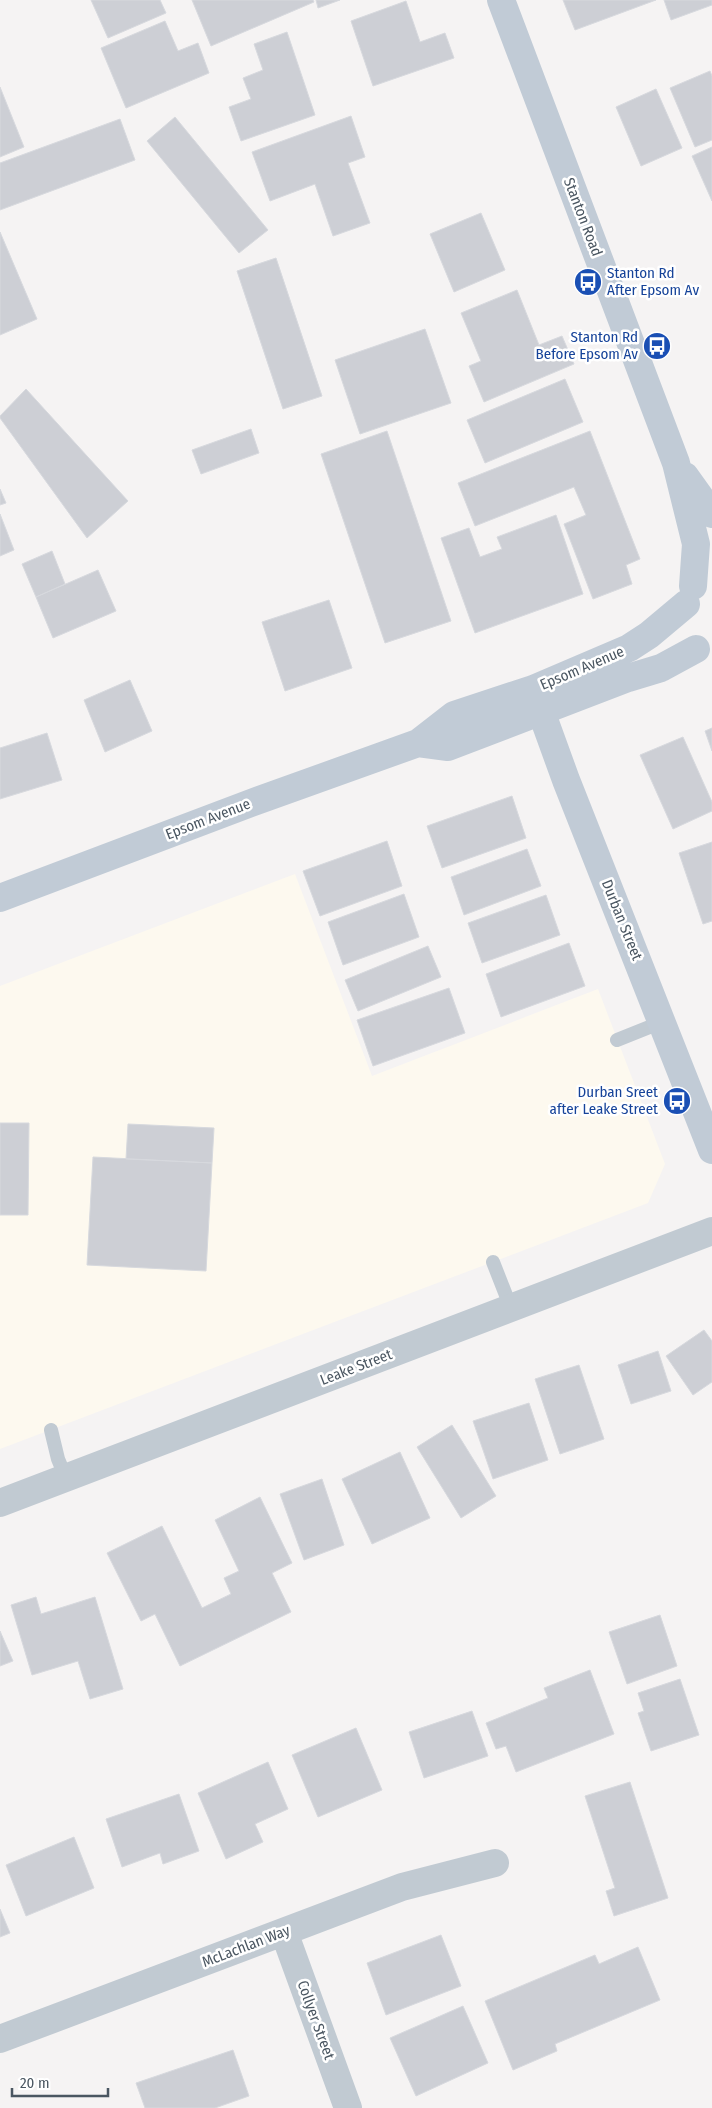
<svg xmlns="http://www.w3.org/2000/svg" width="712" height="2108" font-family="'Fira Sans Condensed',sans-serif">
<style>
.commercial{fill:#fdf9ef}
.building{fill:#cdcfd5;stroke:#d7d9de}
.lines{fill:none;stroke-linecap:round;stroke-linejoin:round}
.lane{stroke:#c1cad2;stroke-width:14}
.street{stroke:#c1cad2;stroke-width:28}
.secondary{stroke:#c1cbd6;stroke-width:28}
.labels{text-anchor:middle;stroke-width:5;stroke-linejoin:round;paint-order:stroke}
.street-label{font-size:15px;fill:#4a5661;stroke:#fff}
.transit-label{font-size:15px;fill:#164399;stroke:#fff;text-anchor:end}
</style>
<rect width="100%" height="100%" fill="#f5f3f3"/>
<!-- commercial -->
<path class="commercial" d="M295 874 372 1076 598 989 665 1164 648 1203 0 1449V986Z"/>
<!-- building -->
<path class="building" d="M91 0H160L166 13 108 38Z
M192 0H313L314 2 211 46Z
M316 0H340L318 8Z
M563 0H656L575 30Z
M664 0H712V5L671 20Z
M406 1 420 42 445 33 454 58 373 86 351 21Z
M165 21 178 51 198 43 209 73 126 108 101 48Z
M287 32 315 115 241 141 229 107 251 99 243 78 263 70 254 44Z
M710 71 712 76V140L695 147 670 88Z
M0 87 24 147 0 157Z
M656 89 682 148 641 166 616 107Z
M351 116 365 157 348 163 370 223 333 236 315 184 270 201 252 152Z
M175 117 268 230 239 253 147 141Z
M120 119 135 160 0 210V163Z
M712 147V201L692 156Z
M481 213 505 270 454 292 430 234Z
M0 232 37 319 0 335Z
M276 258 322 396 283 409 237 271Z
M517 290 539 345 562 336 574 364 484 402 469 366 481 361 461 313Z
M425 329 451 403 360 434 335 360Z
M565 379 583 422 485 463 467 420Z
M26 389 128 501 87 538 0 418V416Z
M251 429 259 453 201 474 192 450Z
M387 431 451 621 385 643 321 454Z
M590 431 640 559 626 565 632 584 593 599 564 524 586 515 574 487 475 526 458 483Z
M0 489 6 503 0 505Z
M0 514 14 550 0 556Z
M556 515 583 594 475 633 441 538 469 528 480 557 502 549 497 537Z
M52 551 65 584 36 597 22 564Z
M98 570 116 611 53 638 36 597Z
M329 600 352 668 285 691 262 622Z
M130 680 152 731 105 752 84 700Z
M712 728V751L705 731Z
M47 733 62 780 0 799V748Z
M683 737 712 802V811L673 829 640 755Z
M512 796 526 838 442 868 427 826Z
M387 841 402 886 320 916 303 871Z
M712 842V921L703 924 679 853Z
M527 849 541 886 464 915 451 877Z
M404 894 419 937 343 965 328 922Z
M546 895 560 935 482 963 468 923Z
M569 943 585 986 501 1017 486 974Z
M428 946 441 977 358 1011 345 980Z
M449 988 465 1033 373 1066 357 1020Z
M0 1123H29L28 1215H0Z
M128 1124 214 1128 212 1163 126 1159Z
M93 1157 212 1163 206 1271 87 1265Z
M704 1330 712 1341V1382L693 1395 666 1356Z
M658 1351 671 1391 631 1404 618 1365Z
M579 1365 604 1439 560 1454 535 1379Z
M529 1403 548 1460 493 1479 473 1421Z
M452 1425 496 1496 461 1518 417 1447Z
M400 1452 430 1518 372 1544 342 1479Z
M322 1479 344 1545 304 1560 280 1494Z
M260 1497 292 1563 272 1573 291 1612 180 1666 155 1614 141 1621 107 1553 162 1526 202 1608 231 1594 224 1578 239 1571 215 1520Z
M36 1597 41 1614 95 1597 123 1689 90 1699 78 1661 32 1675 11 1605Z
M660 1615 677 1666 627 1684 609 1632Z
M0 1631 13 1661 0 1666Z
M590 1670 614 1734 516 1772 506 1746 496 1749 486 1723 548 1698 544 1688Z
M680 1679 699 1735 651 1751 638 1713 644 1711 638 1693Z
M472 1711 488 1756 424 1778 409 1732Z
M356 1728 382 1790 318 1817 292 1755Z
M268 1762 288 1809 255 1824 263 1842 226 1859 198 1793Z
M630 1782 668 1898 614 1916 606 1891 615 1888 585 1796Z
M179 1794 199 1851 163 1864 160 1853 122 1867 106 1819Z
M74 1837 94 1888 26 1916 6 1865Z
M0 1909 10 1933 0 1937Z
M441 1935 461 1986 386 2015 367 1963Z
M638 1947 660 2000 555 2044 557 2051 513 2070 485 2001 595 1955 599 1964Z
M463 2006 488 2063 416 2096 390 2038Z
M233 2050 249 2096 215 2108H145L136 2083Z"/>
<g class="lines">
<!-- lane -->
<path class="lane" d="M617 1040 662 1022
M493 1262 511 1308
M51 1430 58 1459 66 1478"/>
<!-- street -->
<path class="street" d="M0 1503 712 1231
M284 1932 348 2108
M0 2039 402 1887 495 1863"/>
<!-- secondary -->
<path class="secondary" d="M501 0 676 463 696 544 693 586
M685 476 712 514
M533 689 566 780 712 1150
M418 743 448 747 628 678 661 668 696 649
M0 898 251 803 418 743 454 715 533 689 629 648 649 635 686 604"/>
</g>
<!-- icons -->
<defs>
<symbol id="bus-disc" viewBox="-11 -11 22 22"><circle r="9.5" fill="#1a4fb4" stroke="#fff"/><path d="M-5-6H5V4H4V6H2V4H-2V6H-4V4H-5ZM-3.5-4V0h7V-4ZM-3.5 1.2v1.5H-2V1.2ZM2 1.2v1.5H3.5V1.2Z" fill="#fff"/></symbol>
</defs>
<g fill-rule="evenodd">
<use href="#bus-disc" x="572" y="266" width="32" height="32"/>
<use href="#bus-disc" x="641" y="330" width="32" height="32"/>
<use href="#bus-disc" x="661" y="1085" width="32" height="32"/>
</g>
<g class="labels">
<!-- street labels -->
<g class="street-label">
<text transform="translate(583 217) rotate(69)" y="5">Stanton Road</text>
<text transform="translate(582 668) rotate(-23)" y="5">Epsom Avenue</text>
<text transform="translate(208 819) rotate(-21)" y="5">Epsom Avenue</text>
<text transform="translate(622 920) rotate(68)" y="5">Durban Street</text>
<text transform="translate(356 1367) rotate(-21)" y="5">Leake Street</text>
<text transform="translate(246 1946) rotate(-21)" y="5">McLachlan Way</text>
<text transform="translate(316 2020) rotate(70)" y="5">Collyer Street</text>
</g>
<!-- transit labels -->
<g class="transit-label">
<text x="607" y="278" text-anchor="start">Stanton Rd<tspan x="607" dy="17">After Epsom Av</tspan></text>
<text x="638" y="342">Stanton Rd<tspan x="638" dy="17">Before Epsom Av</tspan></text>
<text x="658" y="1097">Durban Sreet<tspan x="658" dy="17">after Leake Street</tspan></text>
</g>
</g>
<!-- scale -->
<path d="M12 2088v8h96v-8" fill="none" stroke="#4a5661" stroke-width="2.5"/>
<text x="20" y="2088" font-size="15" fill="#4a5661" stroke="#ffffff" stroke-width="4" paint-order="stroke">20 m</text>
</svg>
